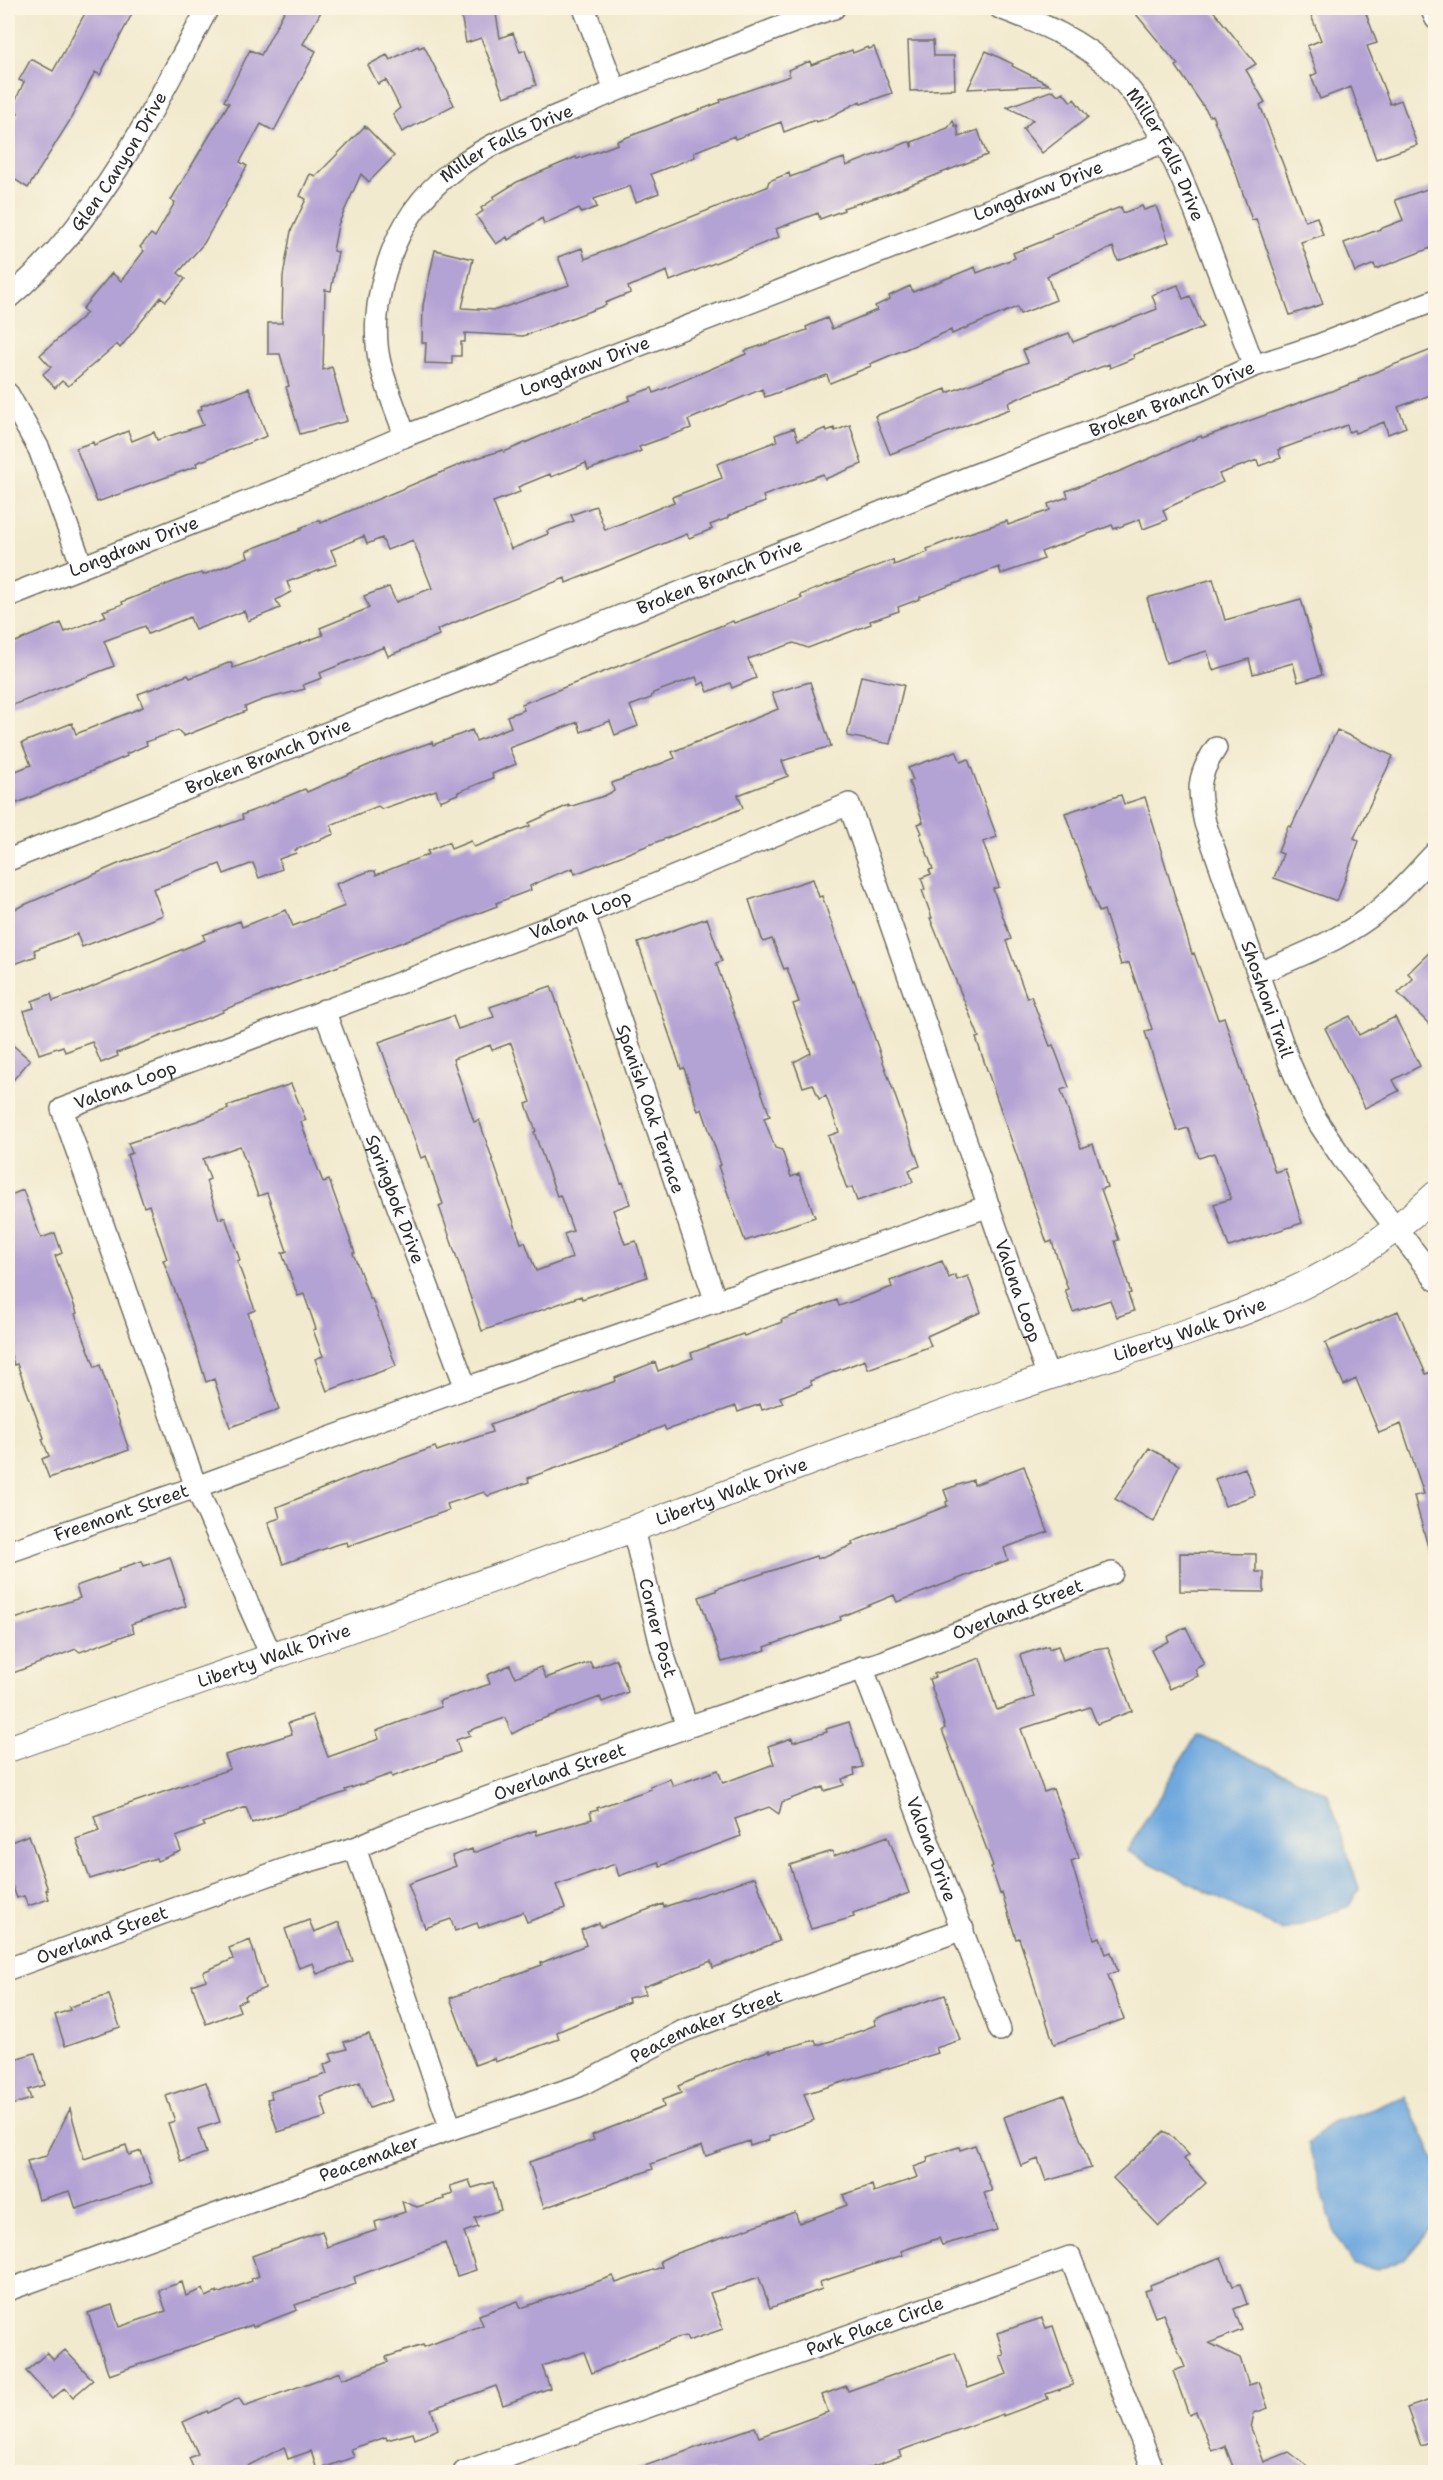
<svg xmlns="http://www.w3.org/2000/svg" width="1443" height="2480" font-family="'Shantell Sans',sans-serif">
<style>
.water{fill:#6ea8de;stroke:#4c6a84;stroke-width:1.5}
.building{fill:#b3a2d4;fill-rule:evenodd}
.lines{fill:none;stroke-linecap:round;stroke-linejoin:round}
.minor-casing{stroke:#706e64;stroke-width:24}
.tertiary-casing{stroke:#706e64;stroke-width:28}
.minor{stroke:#fff;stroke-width:21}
.tertiary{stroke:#fff;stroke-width:26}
.labels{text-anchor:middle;stroke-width:5;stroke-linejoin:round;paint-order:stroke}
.street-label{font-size:18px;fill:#2b2b2b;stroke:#fcf5e5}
</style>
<rect width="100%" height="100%" fill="#fcf5e5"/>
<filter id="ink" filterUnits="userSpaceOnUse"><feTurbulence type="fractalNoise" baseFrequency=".0167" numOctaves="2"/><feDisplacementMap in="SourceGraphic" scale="12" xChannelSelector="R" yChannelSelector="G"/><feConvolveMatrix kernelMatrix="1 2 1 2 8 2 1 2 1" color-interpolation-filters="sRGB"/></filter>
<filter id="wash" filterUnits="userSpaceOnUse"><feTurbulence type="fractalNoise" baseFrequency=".008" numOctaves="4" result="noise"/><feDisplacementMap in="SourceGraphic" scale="24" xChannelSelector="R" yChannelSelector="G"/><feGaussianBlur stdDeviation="1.35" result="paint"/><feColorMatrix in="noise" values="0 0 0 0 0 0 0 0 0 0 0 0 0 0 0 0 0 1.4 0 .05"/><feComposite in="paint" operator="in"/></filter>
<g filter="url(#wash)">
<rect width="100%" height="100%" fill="#f1eace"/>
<!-- water -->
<path class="water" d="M1197 1734 1328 1794 1359 1889 1349 1906 1283 1931 1127 1851Z
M1405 2096 1435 2160V2223L1406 2258 1378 2270 1354 2265 1335 2234 1308 2144 1331 2122 1368 2111Z"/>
<g id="blocks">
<!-- building -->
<path class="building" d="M88 8H135L100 75 95 72 69 122 28 188 8 175V130L18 113 11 110 24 82 19 80 31 59 53 71Z
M286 8H323L303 44 316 51 274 131 261 124 240 162 247 166 204 243 178 273 185 279 166 301 161 297 120 348 117 344 68 386 62 381 55 388 43 374 51 367 40 355 87 313 82 309 112 273 121 281 144 251 140 247 151 234 155 237 175 202 171 200 229 103 224 101 250 50 261 55Z
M460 8H495L500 38 513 33 520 52 525 50 536 85 504 97 481 38 466 43Z
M1131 8H1211L1256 64 1246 70 1265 102 1260 105 1305 221 1317 217 1323 235 1301 242 1323 304 1290 315 1256 219 1252 220 1236 173 1212 115 1210 116 1176 66 1178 65Z
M1308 8H1364L1377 43 1367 46 1390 104 1401 100 1417 145 1376 159 1351 87 1320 99 1311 76 1317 73 1307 46 1321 40Z
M908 41H933L934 56H954L955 89 910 91Z
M418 46 419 48 424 46 454 105 402 132 393 114 400 108 386 80 378 84 368 65 387 55 390 60Z
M868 47 869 49 874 47 892 93 861 104 860 101 826 119 816 122 815 120 784 132 781 122 735 139 734 136 694 152 695 157 651 174 659 193 636 202 630 186 594 199 597 207 581 213 579 208 544 224 542 218 508 240 507 237 496 244 476 216 483 211 481 208 494 199 493 197 517 182 576 157 577 159 618 144 617 141 721 102 720 100 790 76 788 70 810 61 811 65 852 50 853 53Z
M986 51 1013 64 1012 66 1050 85 968 89Z
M1053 90 1058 95 1063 92 1071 102 1074 99 1088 117 1042 153 1023 129 1033 120 1007 107Z
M953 120 955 126 957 125 959 137 978 130 987 155 893 192 843 208 844 210 820 219 818 213 776 229 779 237 670 281 667 271 628 287 630 293 605 303 606 305 523 336 465 333V342H461V356H452V364L425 363 426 343H422L423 305 435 250 473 259 462 308 496 310 569 285 558 257 582 248 585 259 767 187 769 181 789 173 790 177 844 158 846 166 908 142H910L912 148V142L948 128Z
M365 126 394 156 369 182 361 174 338 225 333 251 338 252 331 291 325 290 323 370 332 367 347 421 300 434 286 387 289 386 280 354H268V323H282L283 276 291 231 306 199 300 196 310 174 316 176Z
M1436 186V246L1376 269 1374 264 1355 272 1344 243 1403 220 1395 200Z
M1142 206 1144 210 1156 206 1169 242 1118 261 1113 247 1047 276 1056 300 1020 314 1017 307 952 334 951 330 870 364 871 366 830 383 827 375 765 397 762 389 688 420 691 428 639 447 641 451 588 470 586 463 551 477 550 474 518 487 520 492 493 502 511 549 548 534 547 531 574 521 571 515 596 506 605 530 674 502 672 497 722 478 717 464 777 441 775 435 794 428 798 440 826 428 827 431 834 428 835 431 850 425 862 464 825 479 823 474 763 496 765 502 728 516V518L710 525 712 529 689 538 687 534 586 575 566 583 565 578 496 605 437 630 439 635 388 656 384 647 320 673 322 678 303 685 305 689 262 700 245 707 246 711 209 726 184 736 178 730 146 742 147 745 126 754 127 756 8 807V774L31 765 22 743 72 723 76 734 143 707 138 694 188 675 190 678 231 662 233 668 323 635 320 628 369 608 364 596 389 587 396 602 432 588 413 540 387 550 382 538 367 544 364 536 331 550 337 564 287 582 291 592 276 600 280 608 248 621 244 611 195 630 190 617 148 634 145 626 104 641 114 666 8 707V645L61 623 65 632 106 616 103 611 123 604 122 602 186 577 202 573 203 575 248 557 246 551 301 530 300 528 320 520 321 523 471 460 503 450 504 452 571 423 630 400 629 396 652 388 654 393 746 354 745 351 807 330 806 327 827 318 832 329 877 310 875 306 890 299 889 296 910 286 913 292 975 267 977 273 1015 258 1013 253 1041 242 1052 237 1051 235 1097 216 1121 207 1123 213Z
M1178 285 1183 299 1190 296 1203 327 1133 355 1134 358 1110 368 1109 364 1026 395 1008 403 1010 409 890 454 875 416 946 389 947 393 1028 362 1023 350 1069 333 1073 342 1157 309 1152 295Z
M1436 348V393L1398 407 1406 427 1388 434 1384 422 1355 433 1354 430 1349 432 1347 425 1278 450 1281 458 1259 466 1257 460 1219 474 1223 482 1163 510 1167 520 1143 529 1140 519 1114 529 1112 525 1041 552 1044 559 1001 574 999 567 920 597V599L898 607 899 611 870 621 871 624 808 648 794 643 748 659 756 678 732 688 730 683 708 692 704 682 699 685 696 677 653 693 651 698 630 706 638 726 615 735 610 721 581 732 578 722 509 748 516 764 492 774 493 778 458 792V794L440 801 436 790 382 809 378 806 331 825 334 834 295 850 296 853 279 859 282 869 259 878 253 863 224 874 220 864 153 889 163 915 82 947 77 934 34 950 36 956 12 965 8 953V912L118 864 243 819 242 815 305 789 307 792 378 761 432 742 433 745 472 730 476 741 511 727 507 716 524 710 522 704 733 621 734 623 802 598 800 595 893 560 894 565 928 552 927 549 969 533 1007 521 1008 525 1050 510 1048 504 1068 497 1066 491 1123 470 1201 436 1202 438 1359 381 1358 379Z
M249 388 267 436 196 463 197 466 97 502 76 448 93 442 94 445 128 431 132 441 154 432 157 440 203 425 197 411 202 409 201 406Z
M1213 579 1225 620 1301 599 1322 675 1298 682 1293 663 1253 674 1249 659 1213 670 1207 651 1166 663 1147 598Z
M861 676 904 685 890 744 847 736Z
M810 682 831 746 782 761 788 776 738 795 743 808 575 874 573 868 552 876 530 886 531 890 496 903 497 906 223 1010V1012L117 1053 118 1056 101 1063 92 1042 65 1052 63 1046 39 1054 24 1011 34 1008 32 1001 51 994 53 1001 80 992 205 940 203 935 240 921 242 927 286 910 293 926 345 906 336 884 370 871H375L376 875 429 854 427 851 449 842 451 849 471 841 474 847 530 826 529 823 569 805V807L604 796 614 791 612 783 675 758 672 752 778 709 772 693Z
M1337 730 1393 756 1354 838 1359 841 1337 901 1274 878 1283 854 1278 852 1288 826 1291 827Z
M956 751 961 762 968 759 997 837 983 842 999 887 993 889 1011 939 1006 941 1027 998 1031 996 1050 1046 1053 1045 1069 1087 1061 1090 1081 1148 1093 1144 1107 1187 1101 1189 1119 1240 1115 1241 1131 1293 1128 1294 1134 1311 1117 1317 1110 1300 1073 1312 1065 1290 1068 1289 1054 1248 1052 1241 1047 1243 976 1038 979 1037 930 918H932L922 890 925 889 921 878 931 874 929 870 933 869 920 834 922 833 918 824 923 822 909 782 913 780 908 768Z
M1121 795 1124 804 1145 797 1192 954 1194 953 1218 1019 1224 1017 1275 1172 1285 1169 1302 1223 1229 1247 1214 1204 1231 1199 1214 1153 1199 1158 1188 1128 1177 1131 1145 1032 1152 1029 1129 963 1121 965 1104 910 1099 912 1065 813Z
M813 879 819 897 822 896 835 933 853 981 854 980 920 1166 909 1170 913 1182 857 1201 852 1187 847 1189 828 1136 839 1132 826 1096 819 1099 813 1084 803 1087 794 1062 811 1053 793 1004 799 1002 787 968 784 969 772 939 763 942 749 900Z
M707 918 722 961 716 963 770 1116 764 1118 775 1148 782 1150 791 1177 799 1174 815 1217 745 1241 718 1166 721 1165 702 1109 698 1111 684 1068 681 1069 638 943Z
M1436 946V1031L1398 993 1413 979 1408 973Z
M551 986 621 1183 623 1182 630 1204 613 1210 625 1244 636 1241 647 1277 582 1299 581 1296 482 1331 439 1206 443 1204 426 1156 421 1158 379 1042 453 1016 458 1029 494 1017 490 1007ZM511 1043 531 1102 526 1104 536 1131 534 1132 557 1196 560 1195 573 1231 564 1234 572 1258 536 1271 525 1242 521 1243 479 1120 474 1122 453 1059 490 1045 492 1050Z
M1350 1016 1359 1035 1395 1017 1420 1066 1393 1080 1399 1091 1365 1108 1325 1028Z
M8 1041 30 1060 8 1086Z
M291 1084 306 1120 301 1122 314 1159 323 1182 329 1180 355 1253H353L370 1299H372L396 1366 327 1391 315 1359 323 1356 313 1330 316 1329 304 1294 298 1296 282 1253 287 1251 267 1193 258 1196 240 1146 203 1159 210 1179 206 1181 219 1219 225 1217 240 1260 237 1261 255 1310 248 1313 279 1410 230 1427 214 1379 206 1382 191 1333 163 1260 167 1259 149 1205 144 1207 127 1155 132 1153 128 1143 197 1121 228 1109 227 1106Z
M23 1190 41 1238 55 1233 62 1253 55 1256 77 1313 75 1314 95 1367 100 1365 129 1450 49 1478 42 1459 49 1456 42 1439 44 1438 17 1364 14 1365 8 1346V1196Z
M942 1261 949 1278 955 1275 957 1280 968 1276 981 1312 927 1336 931 1346 868 1369 865 1360 810 1381 812 1385 780 1397 783 1403 762 1410 760 1404 738 1412 736 1406 666 1430 664 1426 604 1451 528 1478 529 1482 488 1496 484 1492 447 1504 449 1510 377 1536 348 1546 347 1542 335 1545 283 1564 268 1522 280 1518 277 1507 364 1472 435 1447 437 1451 492 1432 490 1425 616 1381 615 1378 655 1362 658 1371 693 1358 691 1353 743 1334 744 1336 782 1322 781 1320 837 1300 839 1306 892 1287 890 1281Z
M1398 1311 1426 1374 1436 1370V1553L1430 1554 1414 1496 1424 1494 1401 1424 1379 1433 1356 1379 1344 1385 1325 1343Z
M1149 1448 1179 1465 1154 1522 1115 1499Z
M1024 1466 1048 1532 1004 1548 1008 1560 897 1602 894 1595 840 1617 841 1620 765 1647 766 1650 722 1662 699 1597 716 1591V1589L816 1556 817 1559 853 1545 852 1542 947 1506 946 1502 948 1501 944 1490 973 1480 974 1485Z
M1245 1468 1255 1495 1225 1506 1215 1479Z
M1180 1553 1256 1554V1572H1264V1592L1180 1591Z
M170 1557 186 1606 131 1624 134 1632 80 1652 76 1649 8 1675V1621L80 1598 76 1586 119 1571 118 1569 142 1561 144 1566Z
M1186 1627 1204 1664 1195 1669 1198 1676 1170 1689 1151 1650 1169 1641 1167 1637Z
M1048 1646 1049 1649 1058 1646 1063 1660 1088 1650 1108 1647 1132 1711 1097 1724 1090 1707 1021 1729 1044 1792 1053 1789 1072 1839 1079 1858 1071 1861 1094 1939 1100 1937 1106 1954 1111 1952 1118 1971 1108 1975 1124 2019 1054 2044 1019 1938 1016 1939 1002 1893 1000 1894 991 1867 993 1866 942 1730 945 1728 929 1679 935 1677 934 1674 980 1658 997 1710 1034 1697 1020 1655Z
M616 1659 628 1692 602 1702 600 1697 534 1722 512 1734 505 1718 468 1731 470 1735 456 1740 460 1752 392 1777 391 1774 345 1790 346 1792 252 1823 246 1807 203 1823 205 1826 176 1837 181 1851 157 1861 156 1858 90 1879 76 1839 99 1831 94 1816 230 1769 225 1755 292 1734 288 1723 312 1715 328 1757 379 1739 376 1731 441 1707 439 1701 490 1684 487 1675 510 1665 515 1677 541 1667 546 1678 590 1662 593 1668Z
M849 1722 863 1767 854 1769 855 1775 842 1779 844 1785 824 1791 823 1787 782 1802 779 1814 769 1807 735 1819 741 1836 660 1866 658 1862 619 1876 615 1864 556 1885 565 1908 527 1922 523 1912 479 1928 477 1923 455 1931 451 1919 425 1928 408 1884 456 1866 452 1856 472 1849 473 1853 536 1830 537 1835 592 1819 590 1812 598 1810 597 1808 651 1789 650 1786 670 1779 673 1786 718 1770 723 1783 774 1764 768 1746 792 1738 793 1742 827 1732 826 1729Z
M29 1835 48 1890H46L49 1899 28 1906 24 1896 17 1898 13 1887 8 1889V1843Z
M888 1836 909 1893 853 1913 854 1917 811 1929 790 1865 832 1851 834 1856Z
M755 1877 779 1941 713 1968 711 1961 643 1987 646 1994 628 1998 629 2002 557 2032 559 2039 495 2062 494 2058 475 2065 450 1998 542 1965 541 1963 586 1945 581 1930 599 1923 601 1927 663 1904 664 1907Z
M309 1920 314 1932 339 1922 353 1961 317 1974 313 1963 299 1968 285 1929Z
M250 1940 265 1988 245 1996 246 2000 237 2003 240 2011 206 2024 192 1985 206 1980 203 1972 233 1959 229 1948Z
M109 1995 120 2027 65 2046 55 2015 70 2010 69 2007Z
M945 1995 960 2040 936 2048 938 2053 804 2094 814 2120 769 2137V2140L750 2146 749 2141 706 2156 702 2146 651 2164 653 2169 544 2208 529 2162 594 2140 592 2135 664 2107 662 2100 681 2093 678 2086 723 2067 770 2050V2052L815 2040 817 2045 838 2039 876 2025 874 2020 882 2016Z
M369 2034 392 2100 370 2108 360 2082 321 2097 327 2117 278 2132 267 2099 272 2098 270 2092 327 2074 324 2065 333 2061 330 2054 347 2049 344 2042Z
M35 2053 45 2085 28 2090 31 2099 8 2106V2061Z
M206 2082 220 2122 198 2129 206 2153 181 2162 168 2123 175 2121 166 2096Z
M1064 2095 1091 2168 1046 2181 1038 2159 1021 2166 1004 2117Z
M70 2109 84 2159 126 2145 129 2155 141 2151 152 2183 76 2209 70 2191 38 2200 27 2161 46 2156Z
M1163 2132 1173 2137 1189 2155 1184 2159 1206 2183 1159 2226 1113 2178Z
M975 2145 992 2191 984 2193 997 2230 942 2245 939 2238 901 2251 903 2255 820 2282 822 2289 770 2308 759 2277 732 2286 710 2293 723 2329 688 2341 686 2336 677 2338 592 2373 584 2352 542 2366 550 2388 503 2405 496 2386 431 2409 438 2429 415 2439 413 2433 387 2440 386 2437 351 2449 354 2457 317 2470 311 2451 288 2459 284 2447 236 2472H195L189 2458 198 2454 183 2422 207 2411 208 2413 239 2398 244 2406 340 2372 342 2379 388 2362 386 2357 423 2345 424 2347 483 2325 479 2315 518 2301 521 2308 613 2276 616 2283 662 2267 660 2261 674 2254 795 2212 799 2223 847 2205 843 2195 872 2185 874 2192 918 2177 914 2167 928 2162 927 2157 959 2147 960 2150Z
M469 2180 472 2188 493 2182 501 2210 475 2218 478 2227 464 2232 476 2270 457 2276 445 2243 354 2277 356 2284 295 2305 297 2310 253 2327 252 2325 109 2375 88 2313 112 2305 119 2327 166 2311 159 2290 182 2282 186 2296 203 2289 206 2297 217 2292V2294L252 2281 251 2279 259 2276 252 2256 322 2231 327 2247 377 2230 375 2222 405 2212 402 2201 417 2207 444 2199 443 2197 453 2194 450 2186Z
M1221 2257 1233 2286 1240 2284 1247 2304 1234 2309 1242 2330 1209 2343 1240 2358 1249 2385 1259 2382 1268 2408 1254 2413 1251 2428 1264 2462 1289 2452 1315 2472H1235L1225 2446 1212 2451 1196 2412 1189 2415 1173 2371 1185 2367 1163 2314 1155 2317 1145 2291 1151 2289 1150 2285Z
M1042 2318 1046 2328 1053 2326 1073 2385 1046 2394 1048 2399 1003 2416V2414L899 2451 901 2456 857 2472H633V2470L755 2427 759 2437 828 2412 822 2395 846 2386 848 2391 955 2353 968 2388 1007 2374 1000 2356 1004 2355 997 2333Z
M65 2350 93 2380 73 2397 65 2388 52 2399 26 2371 47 2353 54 2360Z
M1436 2398V2441L1421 2446 1407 2408Z"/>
</g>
</g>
<g filter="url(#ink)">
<use href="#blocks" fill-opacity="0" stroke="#706e64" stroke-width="1.5"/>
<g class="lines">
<defs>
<g id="minor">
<path d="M584 8 615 90"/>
<path id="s1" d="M1000 8C1040 23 1083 40 1114 72 1162 121 1185 184 1209 247 1224 287 1239 326 1254 366"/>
<path d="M1431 8 1436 19"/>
<path id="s2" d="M8 298C99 222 152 110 208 8"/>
<path d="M8 394 39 449 82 566"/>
<path id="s3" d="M405 436C397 412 386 387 380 363 373 334 377 300 385 273 414 166 501 140 592 101 636 81 682 65 727 48 763 34 798 19 834 8"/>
<path id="s4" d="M8 596 300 481 405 436 1164 142"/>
<path id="s5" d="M1216 748C1196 778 1198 790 1205 823L1289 1062 1312 1113 1342 1158 1436 1280"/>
<path id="s6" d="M8 860 972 476 1198 391 1254 366 1316 346 1436 300"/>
<path id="s7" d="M584 914 716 1302"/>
<path d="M1259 973C1297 957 1336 942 1370 917 1394 899 1415 874 1436 852"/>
<path id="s8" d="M324 1010 466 1388"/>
<path id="s9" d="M989 1206 466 1388 196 1487 62 1109 584 914 849 804 1048 1377"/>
<path id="s10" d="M633 1529 662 1650 687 1727"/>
<path id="s11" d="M8 1552 196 1487 271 1655"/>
<path id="s12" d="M862 1667 1000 2030"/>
<path id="s13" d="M8 1969 299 1864 355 1848 398 1829 687 1727 882 1662 1112 1573"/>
<path id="s14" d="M451 2129 579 2086 683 2031 963 1929"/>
<path id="s15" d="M8 2290 451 2129 355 1848"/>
<path id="s16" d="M464 2472 1070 2257 1154 2472"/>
</g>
<g id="tertiary">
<path id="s17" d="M8 1749C216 1675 427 1604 635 1528 714 1499 793 1467 873 1439 932 1418 990 1396 1048 1377 1190 1330 1323 1301 1436 1194"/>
</g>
</defs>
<!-- minor casing -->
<use href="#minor" class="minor-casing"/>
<!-- tertiary casing -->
<use href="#tertiary" class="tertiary-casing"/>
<!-- minor -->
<use href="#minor" class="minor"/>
<!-- tertiary -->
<use href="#tertiary" class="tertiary"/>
</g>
</g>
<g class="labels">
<!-- street labels -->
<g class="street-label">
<text dy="6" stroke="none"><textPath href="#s3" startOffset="354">Miller Falls Drive</textPath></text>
<text dy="6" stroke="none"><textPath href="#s1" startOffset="230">Miller Falls Drive</textPath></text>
<text dy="6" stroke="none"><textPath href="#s2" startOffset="177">Glen Canyon Drive</textPath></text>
<text dy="6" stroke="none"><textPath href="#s4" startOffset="1107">Longdraw Drive</textPath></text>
<text dy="6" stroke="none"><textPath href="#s4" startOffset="621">Longdraw Drive</textPath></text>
<text dy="6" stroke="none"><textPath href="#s6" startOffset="1252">Broken Branch Drive</textPath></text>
<text dy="6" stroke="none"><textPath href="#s4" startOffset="135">Longdraw Drive</textPath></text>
<text dy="6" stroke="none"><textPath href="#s6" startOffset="766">Broken Branch Drive</textPath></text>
<text dy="6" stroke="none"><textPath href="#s6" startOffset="280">Broken Branch Drive</textPath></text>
<text dy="6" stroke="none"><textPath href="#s9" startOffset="1796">Valona Loop</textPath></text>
<text dy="6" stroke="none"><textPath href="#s5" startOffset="266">Shoshoni Trail</textPath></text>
<text dy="6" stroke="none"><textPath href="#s9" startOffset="1310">Valona Loop</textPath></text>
<text dy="6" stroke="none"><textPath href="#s7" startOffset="206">Spanish Oak Terrace</textPath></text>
<text dy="6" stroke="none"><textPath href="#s8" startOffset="202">Springbok Drive</textPath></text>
<text dy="6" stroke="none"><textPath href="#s9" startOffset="2602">Valona Loop</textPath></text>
<text dy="6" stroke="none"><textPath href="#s17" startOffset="1254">Liberty Walk Drive</textPath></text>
<text dy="6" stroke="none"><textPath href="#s17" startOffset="768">Liberty Walk Drive</textPath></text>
<text dy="6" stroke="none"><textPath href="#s11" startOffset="120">Freemont Street</textPath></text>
<text dy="6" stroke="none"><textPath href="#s13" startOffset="1072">Overland Street</textPath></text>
<text dy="6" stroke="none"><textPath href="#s10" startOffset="102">Corner Post</textPath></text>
<text dy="6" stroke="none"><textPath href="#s17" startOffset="282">Liberty Walk Drive</textPath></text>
<text dy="6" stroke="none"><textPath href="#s13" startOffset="586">Overland Street</textPath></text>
<text dy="6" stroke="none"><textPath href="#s12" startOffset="195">Valona Drive</textPath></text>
<text dy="6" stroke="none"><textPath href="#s13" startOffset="100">Overland Street</textPath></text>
<text dy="6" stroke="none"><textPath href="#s14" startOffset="276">Peacemaker Street</textPath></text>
<text dy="6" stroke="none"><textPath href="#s15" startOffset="384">Peacemaker</textPath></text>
<text dy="6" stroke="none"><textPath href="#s16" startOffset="436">Park Place Circle</textPath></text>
</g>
</g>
<!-- margin -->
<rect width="1443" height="2480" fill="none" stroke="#fcf5e5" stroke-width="30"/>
</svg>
